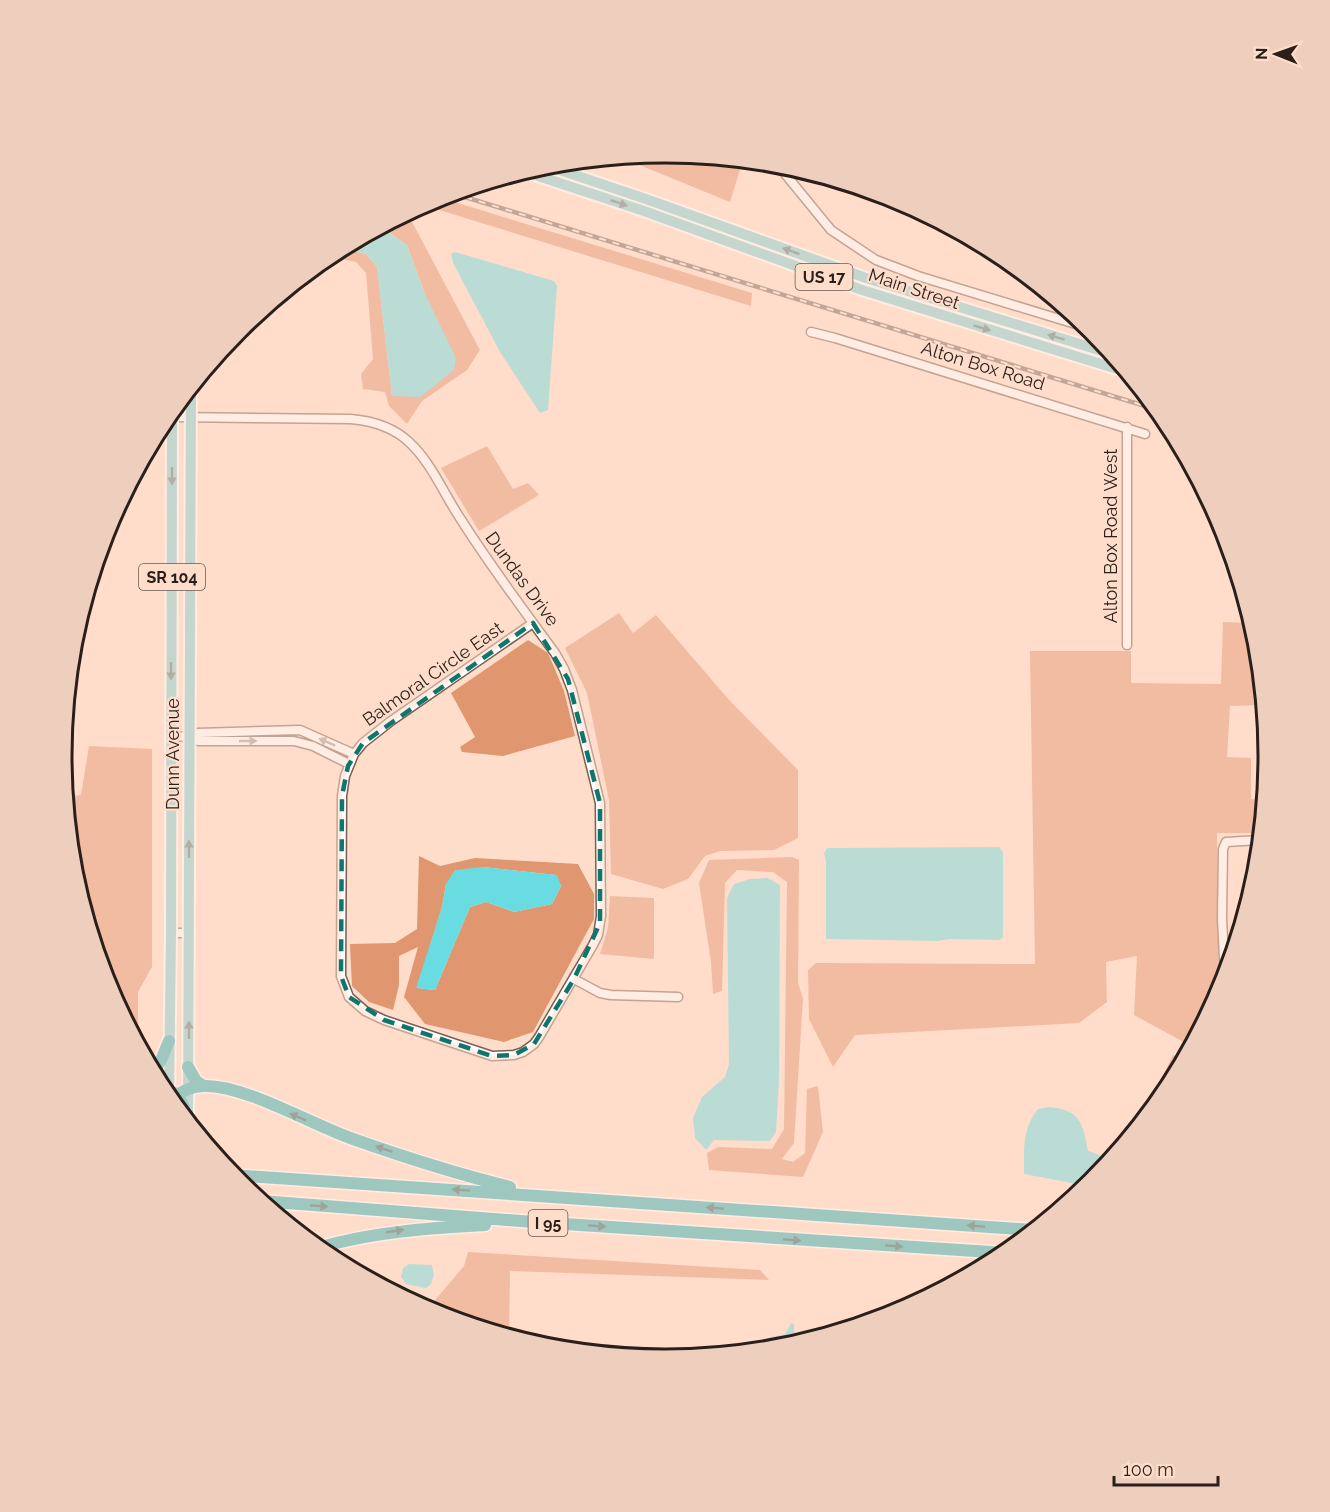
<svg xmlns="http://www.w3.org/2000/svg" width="1330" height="1512" font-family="Raleway,sans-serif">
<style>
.forest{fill:#e0966f;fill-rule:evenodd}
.water{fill:#69dce2}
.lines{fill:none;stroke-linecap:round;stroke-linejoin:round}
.minor-casing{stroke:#7b5e4f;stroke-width:11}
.major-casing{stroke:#fff;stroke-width:14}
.highway-casing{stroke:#fff;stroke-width:15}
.minor{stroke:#fff;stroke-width:8}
.major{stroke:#7fced2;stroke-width:10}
.highway{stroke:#29adb4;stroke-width:12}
.rail-casing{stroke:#786459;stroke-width:4.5}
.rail{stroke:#ffddcb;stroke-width:2;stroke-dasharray:7;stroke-linecap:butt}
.oneway{fill:#557676}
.oneway2{fill:#a09a98}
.oneway3{fill:#2a5f5f}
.marked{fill:none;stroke:#0f766e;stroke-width:4.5;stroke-dasharray:12 8;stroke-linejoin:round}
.labels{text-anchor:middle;stroke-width:4.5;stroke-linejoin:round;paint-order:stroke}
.shield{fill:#ffddcb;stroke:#6b584e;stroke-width:1.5}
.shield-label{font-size:16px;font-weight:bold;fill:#2b1f19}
.street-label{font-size:18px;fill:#2b1f19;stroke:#ffddcb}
.rim{fill:none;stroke:#2b1f19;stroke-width:3}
</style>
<rect width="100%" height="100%" fill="#ffddcb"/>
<!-- forest -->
<path class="forest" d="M665 153 743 160 730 202 637 164 592 160Z
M438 197 752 293 751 306 423 205Z
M415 209 419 215 411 220 480 350 467 370 422 401 407 424 389 406 385 392 363 389 361 374 373 359 366 273 356 262 327 256 341 248 366 254 377 267 392 396 425 294 407 245 390 233 376 230Z
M487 446 513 489 528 483 539 495 479 531 441 468Z
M619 613 633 633 656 615 730 701 798 770V838L774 850 720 851 705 856 688 879 663 889 611 874 609 800 587 693 565 648Z
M1223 622 1252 623 1257 639 1264 705 1230 706 1227 757 1251 758V799L1264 800 1261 833H1217L1219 993 1191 1046 1134 1015 1137 956 1106 962 1107 1002 1079 1023 855 1035 833 1067 809 1019 808 970 816 963 1035 964 1030 651H1131V683L1221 684Z
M528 640 548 653 564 691 575 736 503 756 462 752 460 747 475 737 451 693Z
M89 746 152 749V967L138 992V1023L129 1028 107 987 73 873 66 797 81 795Z
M419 856 440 866 475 858 578 864 594 894V919L533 1032 504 1042 425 1024 404 997 418 947 399 956V985L393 1010 369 1002 352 986 350 944 395 943 417 929ZM483 867 556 875 561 886 552 904 514 912 486 902 470 907 435 990 417 988 442 907 446 884Z
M792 857 799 860 798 983 803 999 794 1143 782 1159 793 1162 805 1153 807 1089 818 1086 823 1132 803 1177 709 1170 707 1153 718 1147 772 1149 784 1129 787 882 773 872 737 870 725 883 722 991 713 994 711 962 699 883 709 860Z
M610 896 654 898V959L600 954 608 928Z
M1173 1055 1184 1059 1167 1092 1155 1105 1153 1096Z
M468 1252 760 1270 769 1280 510 1271 509 1336 431 1312 436 1299 464 1266Z"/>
<!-- water -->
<path class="water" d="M376 230 390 233 407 245 425 294 456 358 454 370 420 397 392 396 377 267 366 254 341 248Z
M455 252 554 281 557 286 548 410 540 413 500 352 453 263 451 254Z
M999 847 1003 852V937L1000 940 949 939 938 941 826 939V861L824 853 827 848Z
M483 867 557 875 561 886 552 904 514 912 486 902 470 907 435 990 416 988 442 907 446 884 455 870Z
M768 878 780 885 779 1080 776 1132 770 1141 714 1140 706 1150 695 1138 693 1118 702 1097 725 1077 729 1064 727 898 734 884 750 879Z
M1049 1107C1081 1110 1083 1124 1088 1151 1097 1154 1105 1155 1106 1165L1088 1186 1024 1174C1024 1150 1022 1128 1038 1109Z
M409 1264 432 1265 434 1275 431 1284 426 1288 406 1284 401 1277 403 1268Z
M791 1323 794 1324 795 1344 782 1348 755 1351C760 1336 772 1338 785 1334Z"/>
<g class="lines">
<defs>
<path id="minor" d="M777 164 831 230 876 260 918 276 1092 329
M811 332 835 338 1145 434
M172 417 351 419C373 421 393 427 409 442 431 462 444 494 460 518 489 564 522 608 555 653L564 669 572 690 600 803 601 916 598 935 593 945 539 1037 534 1044 523 1052 514 1055 492 1056 384 1020 365 1011 349 997 341 976 342 796 345 776 354 754 363 743 391 721 533 623
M1127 427V645
M171 736 190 737 198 741H294L313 746 349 764
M190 737 198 733 300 730 354 754
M171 933H189
M574 979 600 993 611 995 678 997
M1225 979 1222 918 1223 849 1226 842 1260 840"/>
<path id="major" d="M545 165 646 199 866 278 1112 354
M523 171 641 210 862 290 1127 372
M169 1097 171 933 172 410
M188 1116 191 387"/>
<path id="highway" d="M188 1067 196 1081 204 1086
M153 1072 161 1060 169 1041
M162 1089 177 1094 183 1105 186 1119
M172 1102C179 1091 190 1087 203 1086 244 1084 312 1125 353 1139 404 1157 457 1174 510 1187
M232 1175 1034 1230
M261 1201 534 1222 1006 1253
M317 1248C373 1232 428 1228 485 1225"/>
</defs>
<!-- minor casing -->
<use href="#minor" class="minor-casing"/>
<!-- major casing -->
<use href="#major" class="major-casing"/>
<!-- highway casing -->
<use href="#highway" class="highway-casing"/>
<!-- minor -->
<use href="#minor" class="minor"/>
<!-- major -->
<use href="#major" class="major"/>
<!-- highway -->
<use href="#highway" class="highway"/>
<defs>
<path id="rail" d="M452 193 1158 410"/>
</defs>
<!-- rail casing -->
<use href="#rail" class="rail-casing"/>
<!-- rail -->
<use href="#rail" class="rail"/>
</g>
<!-- one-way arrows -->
<defs><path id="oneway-solid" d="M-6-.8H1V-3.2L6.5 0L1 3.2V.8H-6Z" transform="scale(1.5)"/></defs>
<g class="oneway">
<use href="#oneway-solid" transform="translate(619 203) rotate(19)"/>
<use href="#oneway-solid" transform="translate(791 251) rotate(-160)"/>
<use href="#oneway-solid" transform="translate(982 328) rotate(17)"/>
<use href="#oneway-solid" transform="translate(1056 337) rotate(-163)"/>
<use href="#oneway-solid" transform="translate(172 476) rotate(90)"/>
<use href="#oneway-solid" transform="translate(171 671) rotate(90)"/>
<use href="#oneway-solid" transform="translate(189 849) rotate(-90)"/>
<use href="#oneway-solid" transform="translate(189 1030) rotate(-90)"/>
</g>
<g class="oneway2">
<use href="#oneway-solid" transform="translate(248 741)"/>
<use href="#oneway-solid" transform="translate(327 742) rotate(-156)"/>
</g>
<g class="oneway3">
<use href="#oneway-solid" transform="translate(298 1117) rotate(-157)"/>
<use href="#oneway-solid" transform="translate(384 1149) rotate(-162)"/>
<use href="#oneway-solid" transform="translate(461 1190) rotate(-176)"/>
<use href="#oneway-solid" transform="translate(319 1206) rotate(4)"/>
<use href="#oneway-solid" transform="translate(715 1208) rotate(-176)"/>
<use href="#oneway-solid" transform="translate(597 1226) rotate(4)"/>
<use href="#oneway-solid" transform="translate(976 1226) rotate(-176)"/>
<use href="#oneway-solid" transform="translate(395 1231) rotate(-9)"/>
<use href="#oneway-solid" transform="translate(792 1240) rotate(4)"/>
<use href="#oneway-solid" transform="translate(894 1246) rotate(4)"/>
</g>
<!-- marked area -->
<path d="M0 0H1330V1512H0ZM533 623 568 679 600 803V923L574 979 534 1044 514 1055 492 1056 384 1020 349 997 341 976 342 796 348 766 363 743Z" fill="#ffddcb" fill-opacity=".55" fill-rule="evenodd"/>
<path class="marked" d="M533 623 568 679 600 803V923L574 979 534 1044 514 1055 492 1056 384 1020 349 997 341 976 342 796 348 766 363 743Z"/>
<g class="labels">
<!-- shield labels -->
<g class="shield">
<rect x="795.5" y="264" width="57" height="26" rx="4.5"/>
<rect x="139" y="564" width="66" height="26" rx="4.5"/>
<rect x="528.5" y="1210" width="39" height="26" rx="4.5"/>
</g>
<g class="shield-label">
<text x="824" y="283">US 17</text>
<text x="172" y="583">SR 104</text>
<text x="548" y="1229">I 95</text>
</g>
<!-- street labels -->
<g class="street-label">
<text transform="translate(914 289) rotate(18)" y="6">Main Street</text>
<text transform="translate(983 366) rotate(17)" y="6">Alton Box Road</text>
<text transform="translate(1111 536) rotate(-90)" y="6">Alton Box Road West</text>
<text transform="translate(522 579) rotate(54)" y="6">Dundas Drive</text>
<text transform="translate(433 674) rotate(-35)" y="6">Balmoral Circle East</text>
<text transform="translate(173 754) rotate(-90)" y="6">Dunn Avenue</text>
</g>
</g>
<!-- crop -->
<path d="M0 0H1330V1512H0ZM72 756a593 593 0 1 1 1186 0a593 593 0 1 1-1186 0Z" fill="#eecebd" fill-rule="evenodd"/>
<path class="rim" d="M72 756a593 593 0 1 1 1186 0a593 593 0 1 1-1186 0Z"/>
<!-- north arrow -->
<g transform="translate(1276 54) rotate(271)" stroke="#ffddcb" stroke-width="4.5" paint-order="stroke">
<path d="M0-4.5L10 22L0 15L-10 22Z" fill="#2b1f19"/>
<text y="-9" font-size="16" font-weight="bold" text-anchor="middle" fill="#2b1f19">N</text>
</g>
<!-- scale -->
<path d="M1114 1476v9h104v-9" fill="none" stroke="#2b1f19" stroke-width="3"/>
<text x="1123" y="1476" font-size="18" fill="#2b1f19" stroke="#ffddcb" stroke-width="4.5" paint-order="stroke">100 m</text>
</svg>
